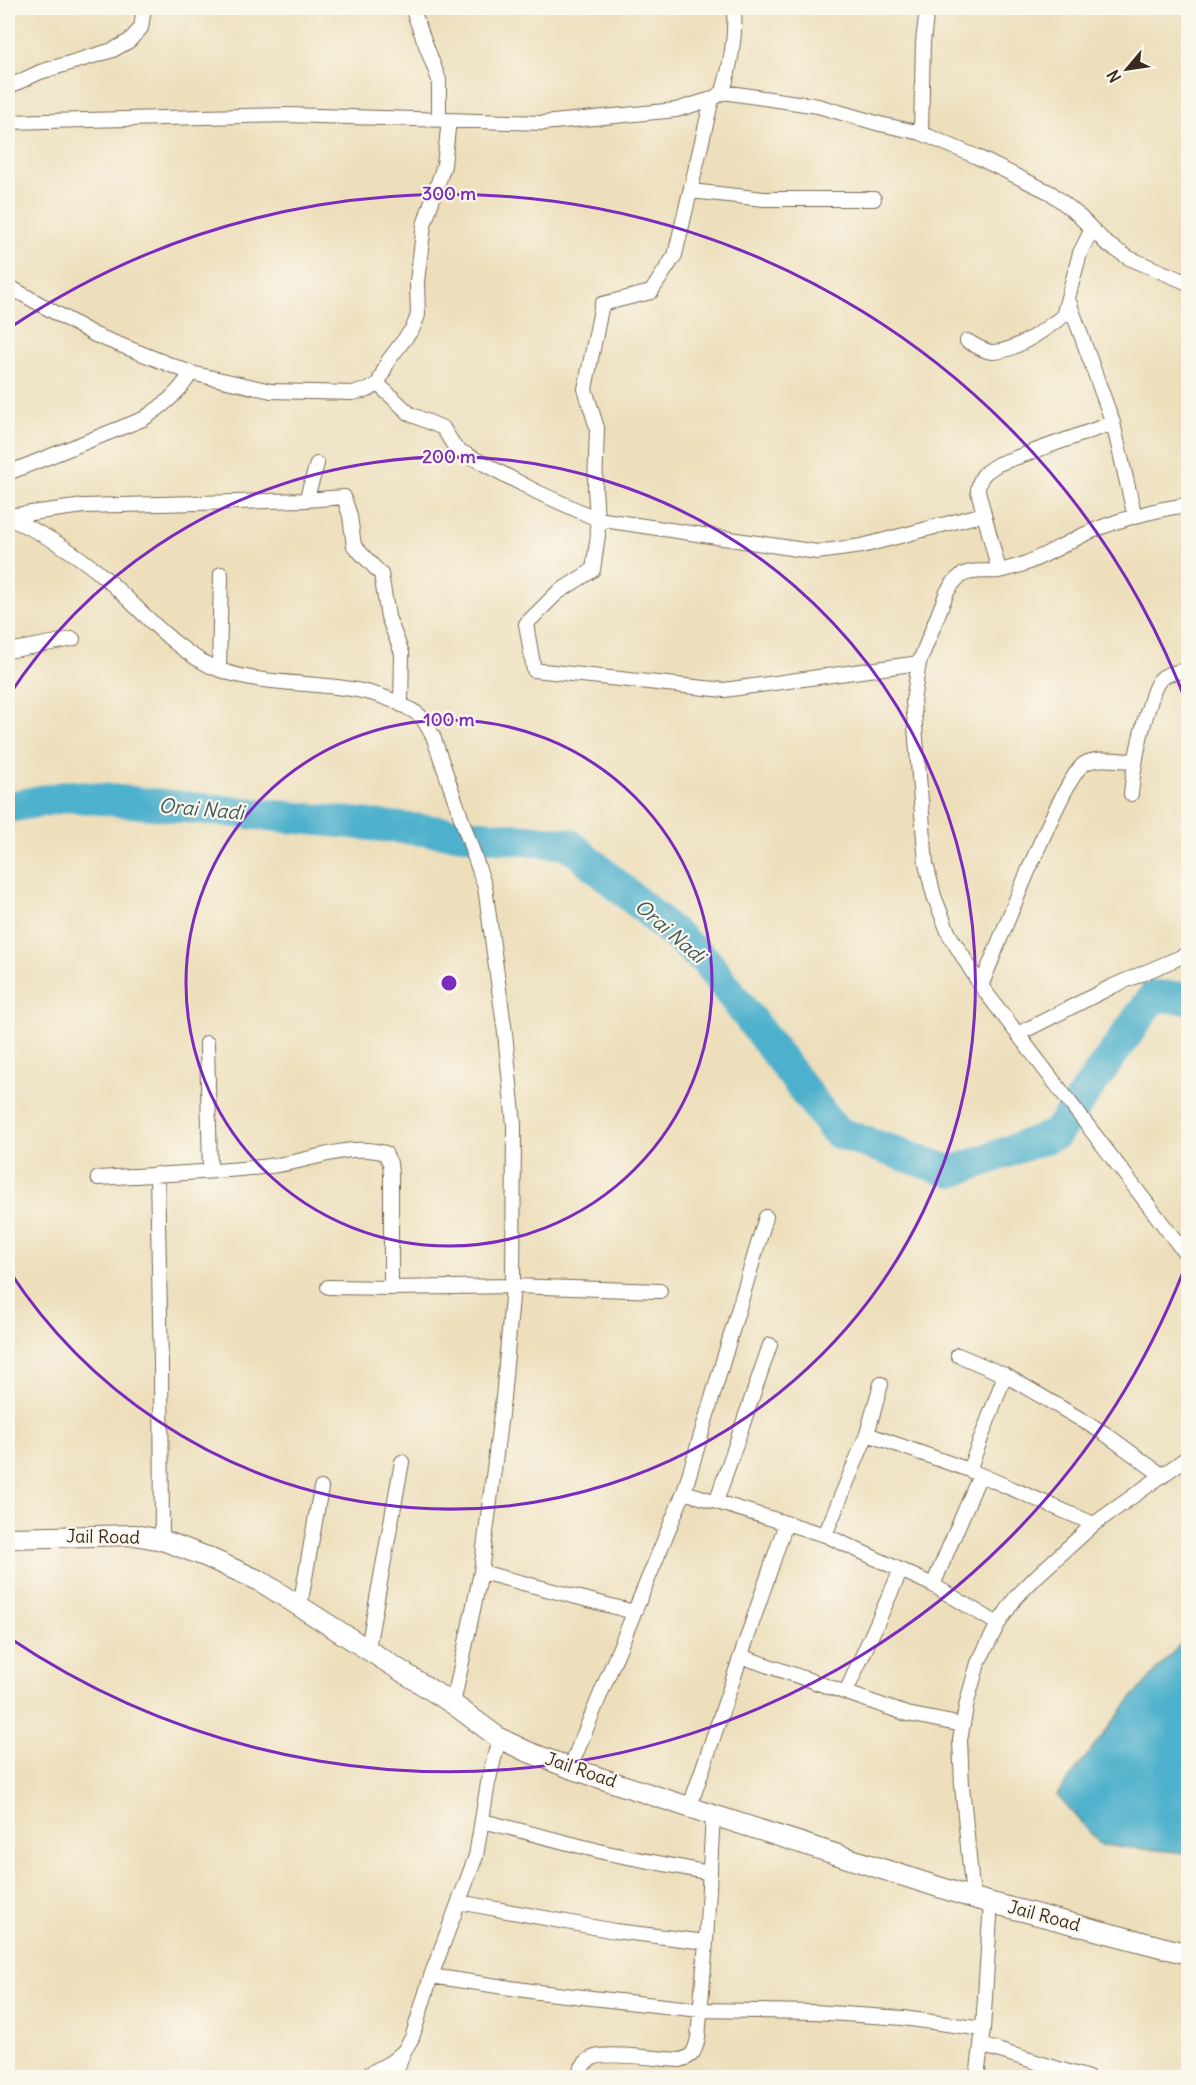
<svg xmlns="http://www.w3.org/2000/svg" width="1196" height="2085" font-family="Delius,sans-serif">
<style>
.water{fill:#4db0cc;stroke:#446d75;stroke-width:1.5}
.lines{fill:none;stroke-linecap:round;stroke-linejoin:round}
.river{stroke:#4db0cc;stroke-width:32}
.street-casing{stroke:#796955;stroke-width:16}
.secondary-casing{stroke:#796955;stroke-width:22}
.street{stroke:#fff;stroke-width:14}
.secondary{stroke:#fff;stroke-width:20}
.ring{fill:none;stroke:#7b2cbf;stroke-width:3}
.labels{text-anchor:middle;stroke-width:4.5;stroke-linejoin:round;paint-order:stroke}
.street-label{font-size:18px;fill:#3b2a1e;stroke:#fbf7ec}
.water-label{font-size:20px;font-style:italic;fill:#41595b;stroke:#fbf7ec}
.centre{fill:#7b2cbf;stroke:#fbf7ec;stroke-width:3}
.ring-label{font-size:18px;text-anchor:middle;font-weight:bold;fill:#7b2cbf;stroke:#fbf7ec;stroke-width:4.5;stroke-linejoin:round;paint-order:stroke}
</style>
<rect width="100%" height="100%" fill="#fbf7ec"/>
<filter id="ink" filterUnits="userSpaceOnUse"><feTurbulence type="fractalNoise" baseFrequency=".0167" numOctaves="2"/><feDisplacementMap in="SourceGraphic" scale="12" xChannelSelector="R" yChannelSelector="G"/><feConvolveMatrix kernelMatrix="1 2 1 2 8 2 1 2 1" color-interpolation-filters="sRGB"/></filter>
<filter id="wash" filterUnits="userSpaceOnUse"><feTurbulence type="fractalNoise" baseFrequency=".008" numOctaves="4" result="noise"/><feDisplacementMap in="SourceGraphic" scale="24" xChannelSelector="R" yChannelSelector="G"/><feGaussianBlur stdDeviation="1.35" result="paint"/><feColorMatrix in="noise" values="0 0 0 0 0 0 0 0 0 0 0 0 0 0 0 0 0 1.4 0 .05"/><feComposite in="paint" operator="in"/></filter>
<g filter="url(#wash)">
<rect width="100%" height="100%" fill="#eddfbc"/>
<!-- water -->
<path class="water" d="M1188 1636V1853L1101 1845 1057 1795 1130 1700Z"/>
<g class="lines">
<!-- river -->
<path class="river" d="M8 807 69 796 569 844 705 960 836 1132 952 1172 1056 1134 1154 996 1188 998"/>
</g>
</g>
<g filter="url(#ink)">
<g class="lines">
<defs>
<path id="street" d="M412 8 439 80V120
M8 87 40 72 113 50 129 41 141 28 144 8
M723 92C731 64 736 37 734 8
M712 99 675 255 651 292 602 304 585 389 597 428 595 488 598 535 593 570 557 593 526 624 534 670 724 690 919 663
M8 122 287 115 543 123 676 110 712 99 723 92 818 106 880 124 921 133 975 156 1051 193 1076 213 1107 244 1129 258 1188 283
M921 133 923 42 927 8
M691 191 764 199H874
M8 286 95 335 191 373 271 391 352 393 368 390 378 384 388 361 413 328 418 315 417 281 424 225 444 165 449 120
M1068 299 1113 423 1135 517
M967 341C975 345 984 352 993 352 1014 352 1046 329 1063 316L1080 253 1092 229
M378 384 410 414 443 428 456 449 537 492 597 519 817 552 862 546 984 514
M8 473 143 419C163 406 179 393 191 373
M306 500 317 464
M1188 505C1155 509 1109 522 1079 537 1059 547 1041 558 1021 565 1014 567 1006 570 998 571 986 572 973 569 962 575 955 579 951 586 947 592L919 663 913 701 926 864 934 896 949 934 981 986 1188 1257
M8 516 84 506 306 500 344 497 350 516 354 546 381 574 388 617 402 653 401 705
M8 518C43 533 75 552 104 577 138 606 178 655 220 670 278 691 351 676 406 707 411 710 418 713 421 717 426 723 429 730 433 736L485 887 505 1033 514 1125 513 1286 503 1398 481 1572 453 1704
M999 571 978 491C979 476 985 472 998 464L1113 423
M8 651 73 639
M219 670 221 574
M1131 794C1134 762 1140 733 1150 703 1152 696 1154 687 1159 681 1165 673 1179 671 1188 671
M981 986C996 951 1062 777 1084 764 1097 756 1120 761 1134 761
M1018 1034 1113 986 1188 954
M207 1043 210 1170
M157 1174 161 1364 162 1540
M98 1178C157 1174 218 1173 277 1165 312 1161 349 1142 385 1153L390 1163 391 1175V1288
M328 1287 391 1288 513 1286 660 1291
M958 1355 1005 1375 1104 1433 1163 1476
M867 1434 969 1470 1094 1524
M969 1470 1005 1375
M684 1492 825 1535 933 1585 998 1624
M716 1502 770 1345
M825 1535 867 1434 881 1384
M481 1572 634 1612
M933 1585 980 1475
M300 1606 321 1488
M368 1648 402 1462
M743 1657 907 1714 963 1725
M846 1692 901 1570
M570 1768 684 1492 766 1217
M690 1806 786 1523
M483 1821 607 1853 710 1873
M973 1898 962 1785 960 1740 967 1702 978 1663 998 1624 1016 1597 1038 1575 1094 1524 1188 1457
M459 1902 615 1931 706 1942
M431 1976 538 1992 700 2010 814 2012 903 2018 983 2029
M981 2045 1088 2078
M362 2078 391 2062 404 2051 412 2038 431 1976 476 1856 488 1783 499 1738
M394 2078 403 2054
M577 2078C580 2069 585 2060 595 2057 611 2052 660 2059 680 2060 693 2057 695 2051 698 2038L706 1942 713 1815
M977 2078 983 2029 991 1901"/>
<path id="secondary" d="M8 1538 135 1535 162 1540 207 1557 260 1581 453 1704 499 1738 526 1751 570 1768 713 1815 973 1898 1188 1954"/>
</defs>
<!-- street casing -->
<use href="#street" class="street-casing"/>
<!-- secondary casing -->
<use href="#secondary" class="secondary-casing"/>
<!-- street -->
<use href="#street" class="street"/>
<!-- secondary -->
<use href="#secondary" class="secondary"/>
</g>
</g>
<!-- distance rings -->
<g class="ring">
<circle cx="449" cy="983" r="263"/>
<path d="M8 697A526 526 0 1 1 8 1269"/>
<path d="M1188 1259A789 789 0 0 1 8 1637M8 329A789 789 0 0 1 1188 707"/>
</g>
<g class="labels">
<!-- street labels -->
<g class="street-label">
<text transform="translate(103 1537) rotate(1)" y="6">Jail Road</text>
<text transform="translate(581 1770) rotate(19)" y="6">Jail Road</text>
<text transform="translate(1044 1916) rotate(15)" y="6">Jail Road</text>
</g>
<!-- water labels -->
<g class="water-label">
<text transform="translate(201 809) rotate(5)" y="7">Orai Nadi</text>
<text transform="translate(670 931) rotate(41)" y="7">Orai Nadi</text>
</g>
</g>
<circle cx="449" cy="983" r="9" class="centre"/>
<g class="ring-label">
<text x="449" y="200">300 m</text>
<text x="449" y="463">200 m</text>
<text x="449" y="726">100 m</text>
</g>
<!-- margin -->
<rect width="1196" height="2085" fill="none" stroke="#fbf7ec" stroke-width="30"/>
<!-- north arrow -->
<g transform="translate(1127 69) rotate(241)" stroke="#fbf7ec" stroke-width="4.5" paint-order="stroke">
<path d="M0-4.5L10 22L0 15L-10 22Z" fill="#3b2a1e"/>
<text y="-9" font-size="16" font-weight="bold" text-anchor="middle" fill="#3b2a1e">N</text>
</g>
</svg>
